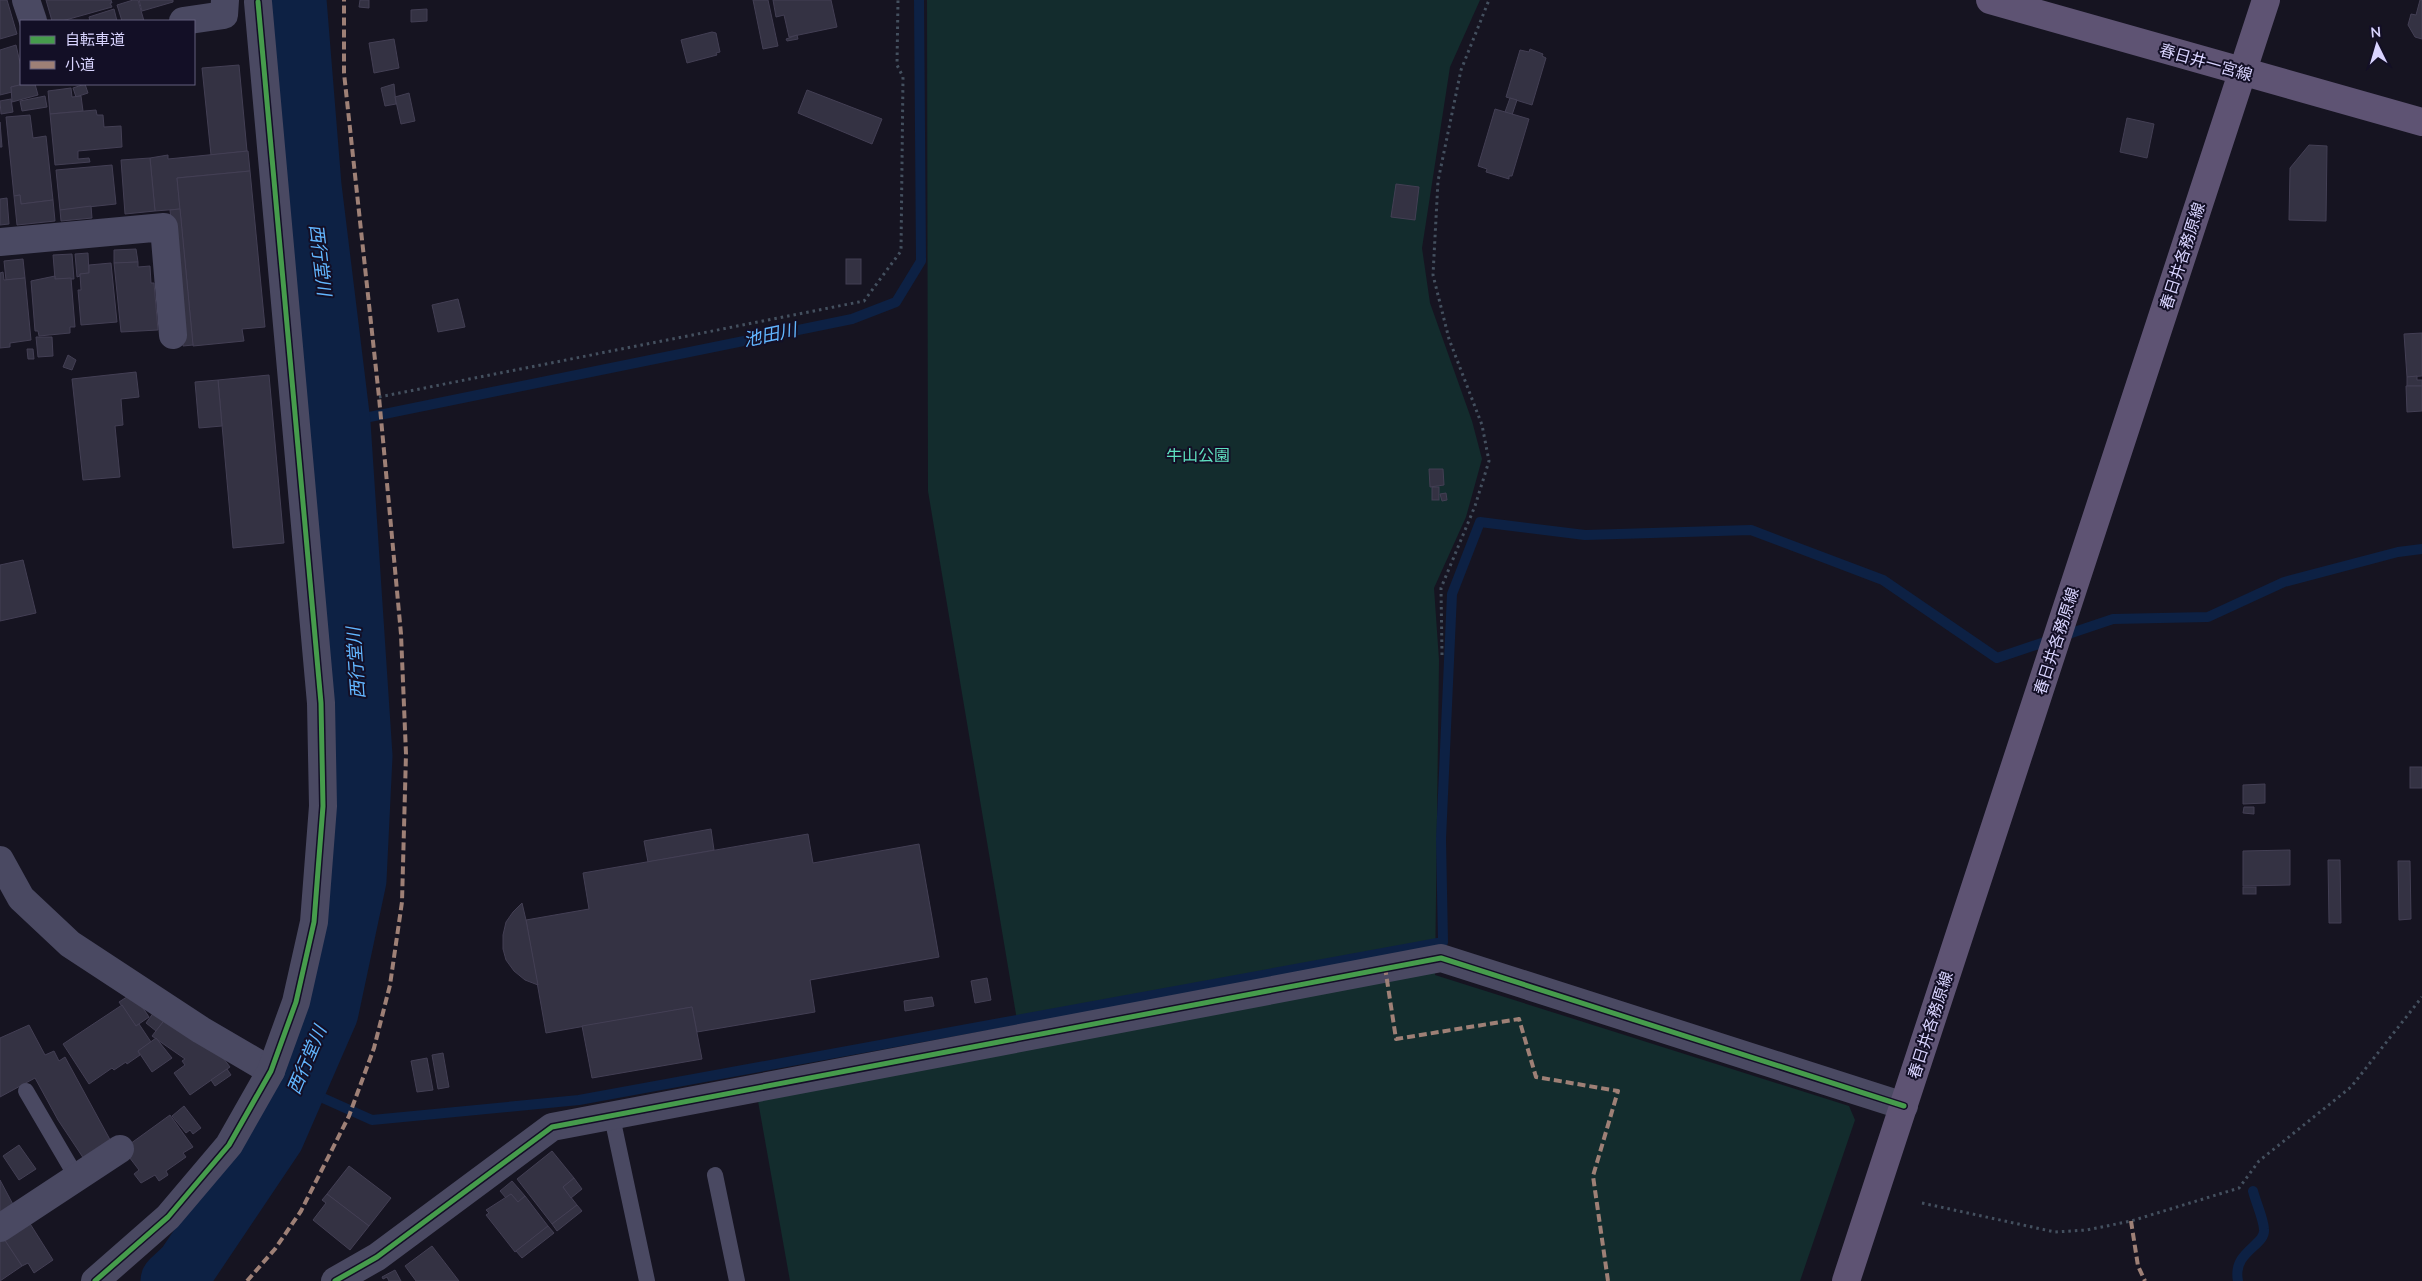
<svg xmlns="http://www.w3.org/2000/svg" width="2422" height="1281" font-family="'Nunito Sans','Noto Sans JP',sans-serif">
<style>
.green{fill:#132c2d}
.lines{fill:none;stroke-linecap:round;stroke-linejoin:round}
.stream{stroke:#0d2144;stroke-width:10}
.river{stroke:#0d2144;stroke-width:61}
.building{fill:#343243;stroke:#433f54}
.path{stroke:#44505f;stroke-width:3;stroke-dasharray:2.5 4;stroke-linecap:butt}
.service{stroke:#4a4962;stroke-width:16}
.minor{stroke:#4a4962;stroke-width:28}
.primary{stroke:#5e5373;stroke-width:28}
.quiet{stroke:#9e8076;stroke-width:4;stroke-dasharray:8 4;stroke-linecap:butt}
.cycleway-casing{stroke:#130f26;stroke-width:8}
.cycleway{stroke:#469c4c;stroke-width:5}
.labels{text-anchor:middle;stroke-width:4;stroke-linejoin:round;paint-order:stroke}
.street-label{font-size:16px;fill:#d9d4ff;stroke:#130f26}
.park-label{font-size:16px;fill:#5fe0c0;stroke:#130f26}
.water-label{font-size:18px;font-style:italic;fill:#62b6ff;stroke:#130f26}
</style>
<rect width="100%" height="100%" fill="#161421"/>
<path class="green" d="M927,0H1480L1450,67L1422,248L1430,303L1472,421L1482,459L1466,517L1434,588L1439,660L1435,975L1849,1106L1855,1120L1800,1281H790L758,1101L1022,1050L928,491Z"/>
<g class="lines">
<g class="stream">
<path d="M340,423L852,319L896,302L921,261L919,0"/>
<path d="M296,1086L372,1120L579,1100L1443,942L1441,839L1452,594L1480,522L1585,535L1751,530L1883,580L1997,658L2113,619L2208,617L2284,582L2398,552L2422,549"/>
<path d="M2238,1281C2232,1251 2266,1246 2264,1229C2263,1217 2256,1203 2253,1191"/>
</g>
<path class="river" d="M171,1281L186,1267L274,1136L328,1012L356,880L362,756L340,423L311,186L296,0"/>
</g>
<g class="building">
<path d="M0,0H7L17,34L0,39Z"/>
<path d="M46,0H111L112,3H110L112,7L62,21H52Z"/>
<path d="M133,0H138L144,21H122L117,5Z"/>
<path d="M139,0H173V2L142,11Z"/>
<path d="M360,0H369V8L359,7Z"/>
<path d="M753,0H768L778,46L763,49Z"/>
<path d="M773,0H831L837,27L789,37L784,15L776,17Z"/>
<path d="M2420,0H2422V39L2415,37L2408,25L2411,14L2416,15Z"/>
<path d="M114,9L117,21H90L89,17Z"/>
<path d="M427,9V21L411,22V10Z"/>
<path d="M712,32L716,33L720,52L716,53L717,55L687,63L681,40Z"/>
<path d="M797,35L798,39L787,41L786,39Z"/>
<path d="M394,39L399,68L374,73L369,43Z"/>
<path d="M16,45L21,67V84H24L11,87L12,92L0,95V50Z"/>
<path d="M1530,49L1543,54L1542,56L1546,58L1532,105L1506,97L1520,50L1529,52Z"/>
<path d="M239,65L247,151L211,155L202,68Z"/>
<path d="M24,84H35L38,95L12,102L11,87Z"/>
<path d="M85,84L88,93L76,97L73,88Z"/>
<path d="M394,84L396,104L385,106L381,88Z"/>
<path d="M71,88L72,97L81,96L83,111L50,114L48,91Z"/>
<path d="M807,90L882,119L872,144L798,113Z"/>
<path d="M409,93L415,121L401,124L395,97Z"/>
<path d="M45,96L47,107L22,111L20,101Z"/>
<path d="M1510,98L1517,100L1512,115L1505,112Z"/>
<path d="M11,99L13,112L1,114L0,101Z"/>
<path d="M1495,109L1529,119L1512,176H1509V179L1486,172L1487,169L1478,166Z"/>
<path d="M96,110L97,115H103L104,127L121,126L122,147L78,151V159L89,158L90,162L55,165L50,114Z"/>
<path d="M30,115L33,138L46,136L53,200L21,204L20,195L14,196L6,117Z"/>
<path d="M2127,118L2154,124L2147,158L2120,152Z"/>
<path d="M0,122L2,147H0Z"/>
<path d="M2309,145L2327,146L2326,221L2289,220L2290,168Z"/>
<path d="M248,151L250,171L177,178L180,209L155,211L150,158L168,155V159Z"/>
<path d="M150,158L155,211L125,214L121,160Z"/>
<path d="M112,165L116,204L60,210L56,170Z"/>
<path d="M250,171L265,327L242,329L244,341L193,346L177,178Z"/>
<path d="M1396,184L1419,187L1415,220L1391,217Z"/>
<path d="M20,195L21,204L53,200L55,221L17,225L14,196Z"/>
<path d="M7,198L9,224L0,225V199Z"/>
<path d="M91,206L92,218L61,221L60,210Z"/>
<path d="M180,209L193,345L183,346L170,210Z"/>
<path d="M136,249L138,262L114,263V250Z"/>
<path d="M88,253L89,273L80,274V276L77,277L75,254Z"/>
<path d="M72,254L74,279H55L53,255Z"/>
<path d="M23,259L25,278L6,280L4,261Z"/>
<rect x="846" y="259" width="15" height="25"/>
<path d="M138,262V267L150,266L151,283H154L158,330L121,332L114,263Z"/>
<path d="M111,263L117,322L81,325L78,290H81L80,274L89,273V265Z"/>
<path d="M3,272L4,280L25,278L31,340L10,343V347L0,348V273Z"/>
<path d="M55,276V279L71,278L75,327H70V333L39,336L38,331H35L31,281Z"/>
<path d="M458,299L465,327L438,332L432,305Z"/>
<path d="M2422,333V376L2407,377L2404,334Z"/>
<path d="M36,337H52L53,356L38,357Z"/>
<path d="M27,349H33L34,359H28Z"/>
<path d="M68,355L76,360L72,370L63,367Z"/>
<path d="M136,372L139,397L121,399L123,425L115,426L120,477L83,480L72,379Z"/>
<path d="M269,375L284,543L233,548L218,380Z"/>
<path d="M2417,376V380H2422V386H2407V377Z"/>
<path d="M218,380L222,426L199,428L195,382Z"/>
<path d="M2406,386H2422V411L2407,412Z"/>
<path d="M1429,469H1443L1444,485L1430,487Z"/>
<rect x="1432" y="487" width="7" height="13"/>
<path d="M1446,493L1447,500L1442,501L1440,494Z"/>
<path d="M23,560L36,613L0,621V565Z"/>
<rect x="2410" y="767" width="12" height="21"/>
<path d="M2265,784V803L2243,804V785Z"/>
<path d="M2244,807H2254V814L2243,813Z"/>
<path d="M711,829L714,850L648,862L644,841Z"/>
<path d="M808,834L813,863L919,844L939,957L810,980L815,1012L697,1032L692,1007L546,1033L526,920L589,909L583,873Z"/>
<path d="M2290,850V885L2243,886V851Z"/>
<path d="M2328,860H2340L2341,923H2329Z"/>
<path d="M2398,861H2410L2411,919L2399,920Z"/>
<rect x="2243" y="887" width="13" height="7"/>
<path d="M522,903L526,920L538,985L525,980L514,971L506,960L503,949V935L506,922L513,912Z"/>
<path d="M987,978L991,1000L975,1003L971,981Z"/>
<path d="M133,993L149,1017L136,1026L119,1002Z"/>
<path d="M932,997L934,1006L905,1011L904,1001Z"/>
<path d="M122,1005L136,1026L139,1024L151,1042L138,1051L140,1055L127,1064L126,1062L114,1070L112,1068L89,1084L63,1044Z"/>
<path d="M692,1007L702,1059L592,1078L582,1026Z"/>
<path d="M154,1012L165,1020L156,1031L146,1023Z"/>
<path d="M166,1018L214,1046L230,1067L190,1095L174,1073L185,1065L182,1061L185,1059L152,1036Z"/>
<path d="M29,1025L45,1055L54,1051L59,1061L65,1057L114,1147L86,1162L58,1120L35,1078L0,1097V1038Z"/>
<path d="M156,1038L172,1058L152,1072L138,1051Z"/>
<path d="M443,1053L449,1087L438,1089L432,1055Z"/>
<path d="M427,1058L433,1090L417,1092L411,1061Z"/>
<path d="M227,1069L231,1075L215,1086L211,1080Z"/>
<path d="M184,1106L201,1128L193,1134L190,1130L186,1133L172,1116Z"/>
<path d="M170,1115L193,1147L183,1153L186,1157L166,1171L168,1175L159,1181L155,1175L141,1183L134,1174L139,1170L123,1149Z"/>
<path d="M19,1145L36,1169L19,1180L3,1156Z"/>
<path d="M552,1151L574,1178L563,1187L577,1205L552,1224L517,1179Z"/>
<path d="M349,1166L391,1198L369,1226L327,1194Z"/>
<path d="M574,1178L582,1189L571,1198L563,1187Z"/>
<path d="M0,1180L16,1210L0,1218Z"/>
<path d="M512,1181L525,1196L518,1202L511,1194L506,1198L500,1191Z"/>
<path d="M327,1194L369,1226L350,1250L313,1220L326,1203L322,1200Z"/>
<path d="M511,1194L518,1202L525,1196L548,1226L515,1252L486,1215L489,1213L486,1210Z"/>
<path d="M577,1205L582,1211L557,1231L552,1224Z"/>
<path d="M29,1222L53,1260L34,1273L28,1263L22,1266L4,1239Z"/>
<path d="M548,1226L554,1233L522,1258L516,1251Z"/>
<path d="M4,1239L22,1266L0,1281V1242Z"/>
<path d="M432,1246L459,1281H416L405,1266Z"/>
<path d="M395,1270L401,1281H389L387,1277L383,1279L382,1277Z"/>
</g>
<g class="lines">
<g class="path">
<path d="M379,397L864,301L901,251L903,77L897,65L898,0"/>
<path d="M1442,655L1441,588L1475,506L1489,461L1482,425L1449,339L1433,275L1438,181L1461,70L1489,0"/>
<path d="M1922,1203L2055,1232L2087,1230L2131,1221L2239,1188L2259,1161L2351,1087L2422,997"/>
</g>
<g class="service">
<path d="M26,1091L77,1178"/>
<path d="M612,1117L647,1281"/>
<path d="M715,1175L737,1281"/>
</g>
<g class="minor">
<path d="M26,0L33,21"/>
<path d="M183,21L224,15L225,0"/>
<path d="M0,242L164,227L173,335"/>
<path d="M0,860L21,898L70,944L201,1030L271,1071"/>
<path d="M0,1228L120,1149"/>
<path d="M95,1281L168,1217L229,1145L271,1071L296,1002L314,922L323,806L321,703L258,2"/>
<path d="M335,1281L377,1257L552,1127L1441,958L1904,1106"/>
</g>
<g class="primary">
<path d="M1990,0L2422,122"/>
<path d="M1846,1281L2266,0"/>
</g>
<g class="quiet">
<path d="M1385,967L1396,1039L1519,1019L1536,1077L1618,1091L1593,1176L1608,1281"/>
<path d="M2131,1221L2138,1266L2145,1281"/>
<path d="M247,1281L275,1249L301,1211L349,1116L374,1048L390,985L402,902L406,754L401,634L379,397L344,73V0"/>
</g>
<defs>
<g id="cycleway">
<path d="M95,1281L168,1217L229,1145L271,1071L296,1002L314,922L323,806L321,703L258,2"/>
<path d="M335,1281L377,1257L552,1127L1441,958L1904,1106"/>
</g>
</defs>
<use href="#cycleway" class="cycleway-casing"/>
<use href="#cycleway" class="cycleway"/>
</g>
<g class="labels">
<g class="street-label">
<text transform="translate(2206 62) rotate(16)" y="6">春日井一宮線</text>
<text transform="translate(2182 256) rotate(-72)" y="6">春日井各務原線</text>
<text transform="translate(2056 641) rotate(-72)" y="6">春日井各務原線</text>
<text transform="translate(1930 1025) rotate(-72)" y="6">春日井各務原線</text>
</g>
<g class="park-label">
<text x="1198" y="461">牛山公園</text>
</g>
<g class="water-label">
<text transform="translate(320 260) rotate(83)" y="6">西行堂川</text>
<text transform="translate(770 335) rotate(-12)" y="6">池田川</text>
<text transform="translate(356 663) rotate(-94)" y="6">西行堂川</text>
<text transform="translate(307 1060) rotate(-67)" y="6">西行堂川</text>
</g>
</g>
<rect x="20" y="20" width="175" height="65" fill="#130f26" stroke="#625e7d"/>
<rect x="30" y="36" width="25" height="8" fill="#469c4c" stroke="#625e7d"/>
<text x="65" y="45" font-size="15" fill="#d9d4ff">自転車道</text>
<rect x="30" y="61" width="25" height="8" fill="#9e8076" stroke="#625e7d"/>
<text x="65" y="70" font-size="15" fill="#d9d4ff">小道</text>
<g transform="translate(2377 45) rotate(355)" stroke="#130f26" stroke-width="4" paint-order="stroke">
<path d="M0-4L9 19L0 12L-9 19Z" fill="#d9d4ff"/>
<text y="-8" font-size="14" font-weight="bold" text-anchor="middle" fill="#d9d4ff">N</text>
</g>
</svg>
